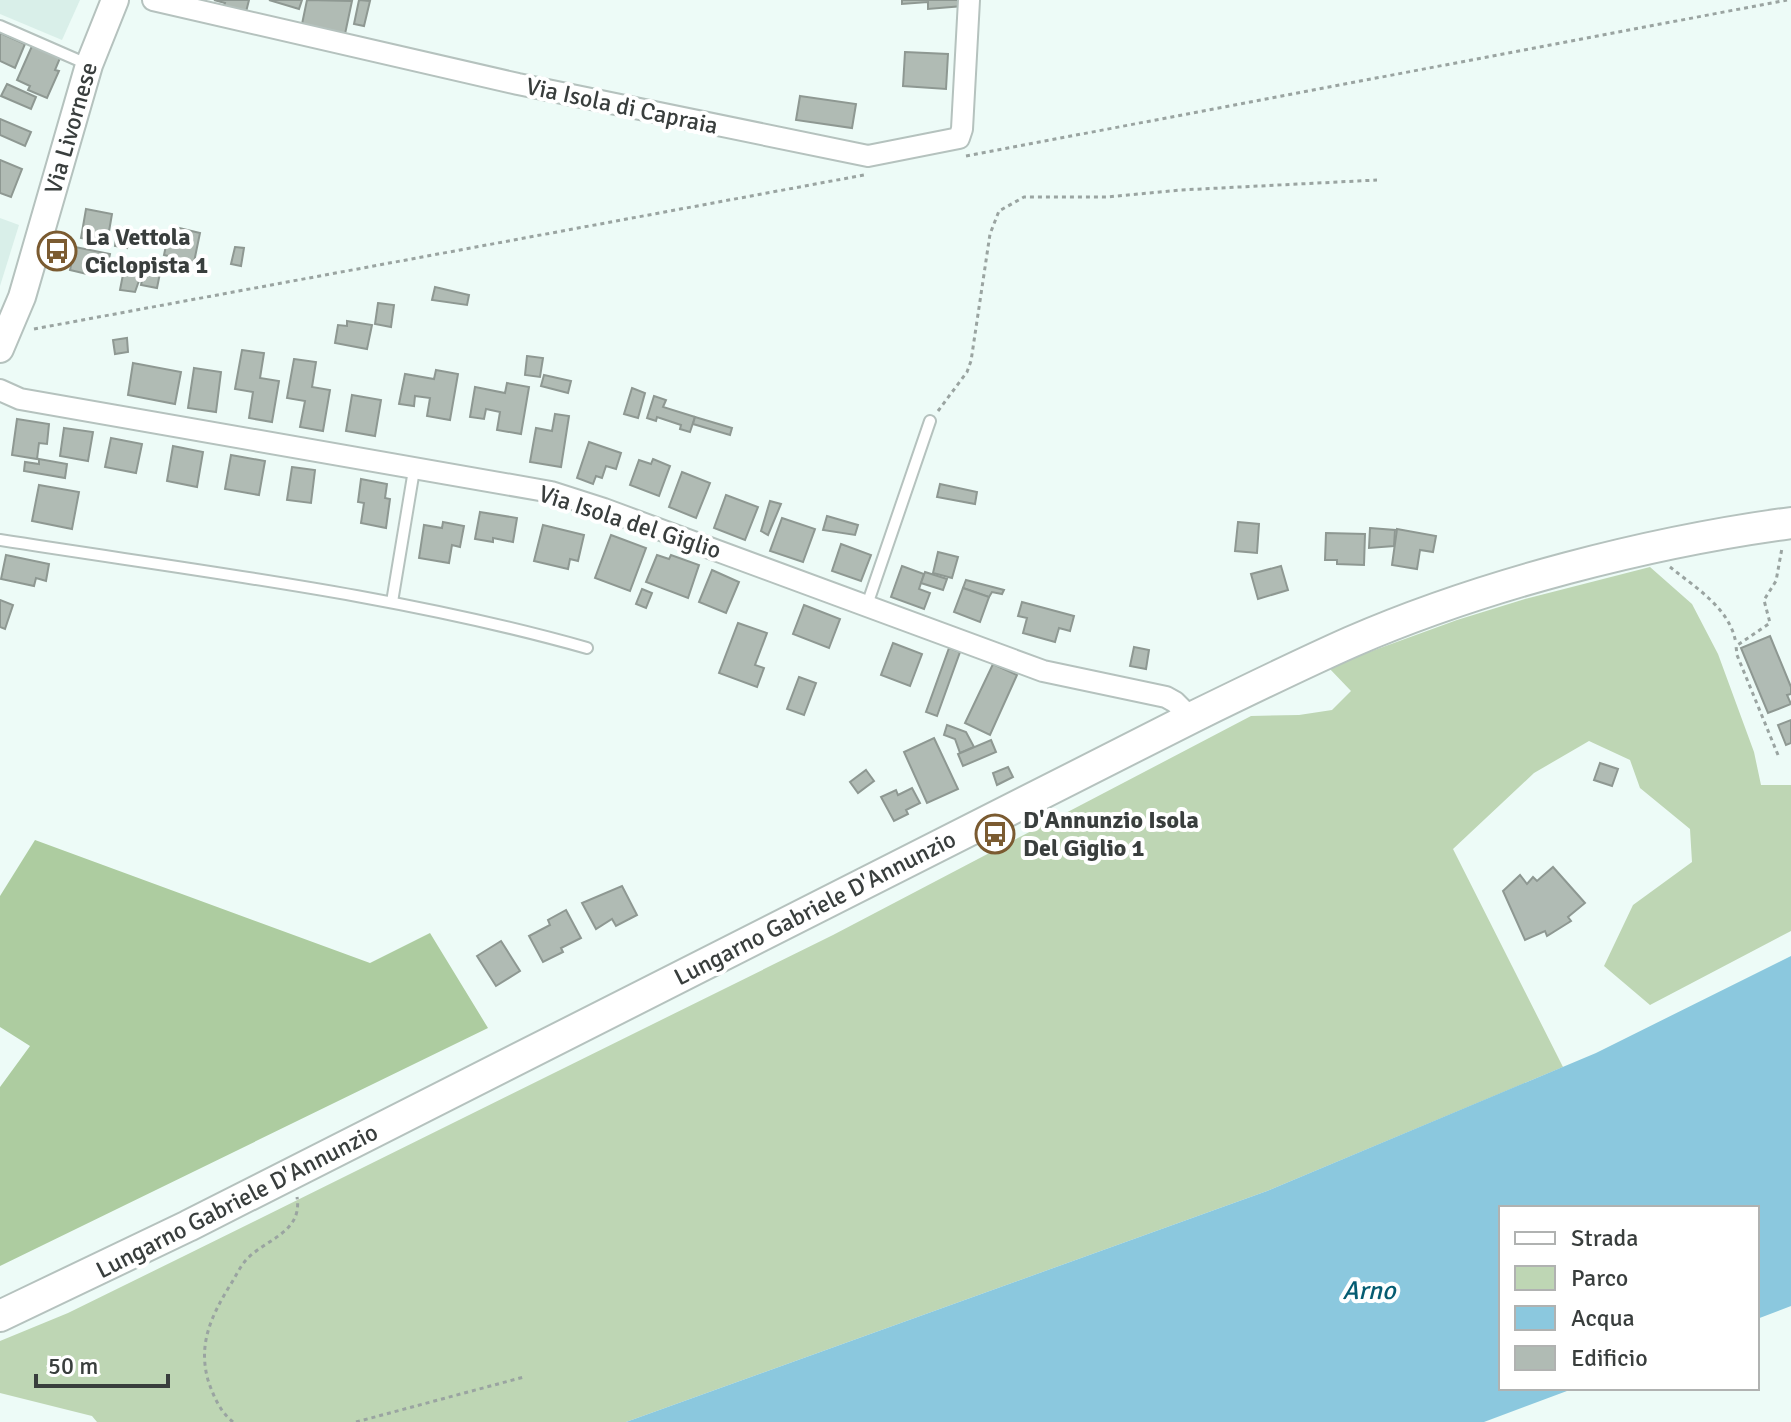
<svg xmlns="http://www.w3.org/2000/svg" width="1791" height="1422" font-family="Signika,sans-serif">
<style>
.built{fill:#d9efe9}
.green{fill:#bed6b4}
.forest{fill:#adcca0}
.water{fill:#8bc8de}
.building{fill:#b0bbb4;stroke:#8e9892;stroke-width:2}
.lines{fill:none;stroke-linecap:round;stroke-linejoin:round}
.service-casing{stroke:#b5c2be;stroke-width:14}
.minor-casing{stroke:#b5c2be;stroke-width:24}
.tertiary-casing{stroke:#b5c2be;stroke-width:30}
.secondary-casing{stroke:#b5c2be;stroke-width:34}
.path{stroke:#9aa4a1;stroke-width:3;stroke-dasharray:4 4;stroke-linecap:butt}
.service{stroke:#fff;stroke-width:10}
.minor{stroke:#fff;stroke-width:20}
.tertiary{stroke:#fff;stroke-width:26}
.secondary{stroke:#fff;stroke-width:30}
.labels{text-anchor:middle;stroke-width:8;stroke-linejoin:round;paint-order:stroke}
.street-label{font-size:24px;fill:#393e3d;stroke:#fff}
.poi-label{font-size:24px;font-weight:bold;fill:#393e3d;stroke:#fff;text-anchor:start}
.water-label{font-size:26px;font-style:italic;fill:#055c71;stroke:#fff}
</style>
<rect width="100%" height="100%" fill="#edfbf7"/>
<g class="built">
<path d="M0,0H80L62,40L0,14Z"/>
<path d="M0,218L19,225L0,286Z"/>
</g>
<path class="green" d="M1650,567L1692,604L1718,654L1754,752L1761,785H1791V931L1650,1005L1604,966L1633,905L1692,862L1690,829L1640,788L1630,760L1589,741L1534,773L1453,849L1563,1067L1267,1191L626,1422H97L92,1416L0,1393V1341L68,1313L182,1257L833,935L1251,716L1299,715L1332,710L1351,691L1328,667L1457,620L1525,599Z"/>
<path class="forest" d="M35,840L370,963L430,933L488,1028L0,1266V1087L30,1046L0,1027V896Z"/>
<path class="water" d="M1791,956V1306L1757,1319V1208H1501V1388H1575L1484,1422H626L1267,1191L1596,1053Z"/>
<g class="building">
<path d="M214,0H249L246,12L224,6L225,3Z"/>
<path d="M269,0H302L299,9Z"/>
<path d="M307,0L352,1L345,34L302,24Z"/>
<path d="M359,0L370,1L364,26L354,24Z"/>
<path d="M902,0H962L963,6L928,9V2L902,4Z"/>
<path d="M0,33L25,44L15,68L0,61Z"/>
<path d="M32,46L60,58L55,70L59,71L47,98L28,90L30,86L17,80Z"/>
<path d="M905,52L948,54L946,89L903,86Z"/>
<path d="M7,84L36,97L31,109L1,96Z"/>
<path d="M800,96L856,104L852,128L796,120Z"/>
<path d="M0,119L31,132L25,146L0,135Z"/>
<path d="M0,160L22,169L11,197L0,193Z"/>
<path d="M86,209L112,214L107,243L81,238Z"/>
<path d="M175,227L200,233L194,262L164,255L168,236L173,237Z"/>
<path d="M117,231L130,234L127,248L115,246Z"/>
<path d="M75,247L110,254L106,274L88,270L87,274L70,270Z"/>
<path d="M235,247L244,248L241,266L231,264Z"/>
<path d="M126,259L142,264L141,275L135,292L120,290Z"/>
<path d="M145,266L161,268L157,288L141,285Z"/>
<path d="M435,287L469,295L467,305L432,300Z"/>
<path d="M378,303L394,305L391,327L375,324Z"/>
<path d="M347,321L372,325L367,349L335,343L338,325L347,326Z"/>
<path d="M127,338L128,352L115,354L113,340Z"/>
<path d="M242,350L264,353L260,378L279,381L272,422L249,418L253,392L235,389Z"/>
<path d="M527,356L543,358L540,377L525,375Z"/>
<path d="M294,359L316,362L312,387L330,390L323,431L300,427L305,401L287,398Z"/>
<path d="M133,363L181,372L175,404L128,395Z"/>
<path d="M194,368L221,372L216,412L188,408Z"/>
<path d="M436,370L458,374L450,420L427,416L430,398L415,396L414,406L399,404L405,374L434,379Z"/>
<path d="M544,375L571,381L568,393L541,386Z"/>
<path d="M507,383L529,387L521,434L497,430L500,412L486,409L484,419L470,417L475,387L505,393Z"/>
<path d="M632,388L645,393L638,418L624,414Z"/>
<path d="M352,395L381,400L375,436L346,431Z"/>
<path d="M654,396L666,400L663,407L695,417L690,432L680,429L681,425L657,417L656,421L647,418Z"/>
<path d="M555,414L569,416L561,467L530,462L536,428L552,431Z"/>
<path d="M695,417L732,428L730,435L693,424Z"/>
<path d="M17,419L49,424L47,444L39,443L37,459L12,455Z"/>
<path d="M64,428L93,432L88,461L60,456Z"/>
<path d="M111,438L142,444L136,473L105,467Z"/>
<path d="M589,442L621,453L616,469L606,466L602,478L596,476L593,484L577,478Z"/>
<path d="M173,446L203,452L197,487L167,481Z"/>
<path d="M231,455L265,461L259,495L225,489Z"/>
<path d="M39,459L67,464L65,478L24,471L25,462L39,464Z"/>
<path d="M653,459L670,466L659,496L630,485L639,460L651,464Z"/>
<path d="M292,467L315,470L311,503L287,500Z"/>
<path d="M682,472L710,483L696,518L669,507Z"/>
<path d="M361,479L387,484L385,498L390,499L386,528L361,523L364,503L358,502Z"/>
<path d="M940,484L977,492L975,504L937,497Z"/>
<path d="M39,485L79,492L72,529L32,521Z"/>
<path d="M726,495L758,507L745,540L714,528Z"/>
<path d="M770,501L781,504L768,535L761,531Z"/>
<path d="M480,512L517,518L513,542L493,538V542L475,539Z"/>
<path d="M827,516L858,525L855,535L823,530Z"/>
<path d="M782,518L815,529L803,562L770,551Z"/>
<path d="M443,522L464,526L460,547L452,545L449,563L419,558L424,525L442,528Z"/>
<path d="M1238,522L1259,524L1257,553L1235,551Z"/>
<path d="M543,525L584,535L578,561L570,559L568,569L534,561Z"/>
<path d="M1370,528L1395,530L1394,546L1369,548Z"/>
<path d="M1397,529L1436,536L1433,552L1420,550L1417,569L1392,565Z"/>
<path d="M1326,533L1365,534L1364,565L1337,564V560H1325Z"/>
<path d="M611,535L646,548L630,591L595,578Z"/>
<path d="M841,544L871,555L861,581L832,571Z"/>
<path d="M938,552L958,557L952,578L933,573Z"/>
<path d="M6,555L49,564L46,581L36,578L34,586L1,579Z"/>
<path d="M657,555L669,559L671,555L699,565L688,598L646,582Z"/>
<path d="M902,566L924,574L919,589L930,593L924,609L891,597Z"/>
<path d="M1281,566L1288,590L1258,599L1251,574Z"/>
<path d="M712,570L739,582L726,613L699,602Z"/>
<path d="M925,572L947,579L943,590L921,583Z"/>
<path d="M966,580L1004,590L1002,594L992,592L989,597L963,588Z"/>
<path d="M963,588L989,597L980,622L954,612Z"/>
<path d="M642,589L652,593L646,608L636,604Z"/>
<path d="M0,600L13,605L5,629L0,627Z"/>
<path d="M1022,602L1074,616L1070,631L1059,628L1055,642L1023,633L1027,618L1018,616Z"/>
<path d="M804,605L840,619L829,648L793,634Z"/>
<path d="M738,623L767,633L755,665L764,668L757,687L719,673Z"/>
<path d="M1770,636L1791,687V694L1787,695L1791,704L1768,713L1741,648Z"/>
<path d="M893,643L922,654L910,686L881,675Z"/>
<path d="M1134,647L1149,650L1146,669L1130,666Z"/>
<path d="M949,648L960,652L937,716L926,712Z"/>
<path d="M993,664L1017,675L990,735L965,723Z"/>
<path d="M799,677L816,683L804,715L787,709Z"/>
<path d="M1791,720V743L1786,745L1778,725Z"/>
<path d="M947,725L966,732L974,747L960,753L955,739L944,735Z"/>
<path d="M934,738L958,789L927,803L904,752Z"/>
<path d="M991,740L996,752L963,766L958,754Z"/>
<path d="M1600,763L1618,769L1612,786L1594,780Z"/>
<path d="M1008,767L1013,777L997,785L993,773Z"/>
<path d="M866,770L874,781L858,793L850,782Z"/>
<path d="M912,788L920,803L906,810L908,814L894,821L881,797L896,790L898,795Z"/>
<path d="M1553,867L1585,903L1568,917L1571,921L1547,936L1545,931L1525,940L1503,891L1520,875L1527,884L1533,877L1537,881Z"/>
<path d="M622,886L637,915L616,926L612,919L596,929L582,903Z"/>
<path d="M566,910L581,938L561,948L563,952L543,962L529,936L550,925L548,920Z"/>
<path d="M501,941L520,971L496,986L477,956Z"/>
</g>
<g class="lines">
<defs>
<g id="service">
<path d="M0,26L87,64"/>
<path d="M0,540C196,571 396,594 587,648"/>
<path d="M392,602L414,470"/>
<path d="M867,605L930,421"/>
</g>
<g id="minor">
<path d="M153,0L518,84L868,156L959,138L962,129L969,0"/>
<path d="M0,390L20,399L551,492L604,509L1043,671L1166,697L1175,702L1191,718"/>
</g>
<path id="tertiary" d="M0,349L22,297L89,65L115,0"/>
<path id="secondary" d="M0,1316L188,1226L1191,718C1244,692 1297,666 1351,642C1482,585 1649,542 1791,523"/>
</defs>
<use href="#service" class="service-casing"/>
<use href="#minor" class="minor-casing"/>
<use href="#tertiary" class="tertiary-casing"/>
<use href="#secondary" class="secondary-casing"/>
<g class="path">
<path d="M966,156L1787,0"/>
<path d="M34,329L864,175"/>
<path d="M938,411L967,372L971,361L990,234L999,211L1024,197H1107L1181,190L1377,180"/>
<path d="M1670,567C1696,588 1731,609 1736,644"/>
<path d="M1778,755L1737,655L1736,646L1770,623L1764,600L1776,581L1782,548"/>
<path d="M233,1422C220,1412 213,1395 208,1380C198,1344 211,1317 229,1287C235,1278 239,1268 246,1260C265,1239 303,1233 297,1197"/>
<path d="M356,1422L524,1377"/>
</g>
<use href="#service" class="service"/>
<use href="#minor" class="minor"/>
<use href="#tertiary" class="tertiary"/>
<use href="#secondary" class="secondary"/>
</g>
<defs>
<symbol id="bus-ring" viewBox="-11 -11 22 22"><circle r="9.5" fill="#fff" stroke="#7b5b31" stroke-width="1.5"/><path d="M-5-6H5V4H4V6H2V4H-2V6H-4V4H-5ZM-3.5-4V0h7V-4ZM-3.5 1.2v1.5H-2V1.2ZM2 1.2v1.5H3.5V1.2Z" fill="#7b5b31"/></symbol>
</defs>
<g fill-rule="evenodd">
<use href="#bus-ring" x="35" y="229" width="44" height="44"/>
<use href="#bus-ring" x="973" y="812" width="44" height="44"/>
</g>
<g class="labels">
<g class="street-label">
<text transform="translate(622 106) rotate(12)" y="8">Via Isola di Capraia</text>
<text transform="translate(71 128) rotate(-74)" y="8">Via Livornese</text>
<text transform="translate(630 522) rotate(18)" y="8">Via Isola del Giglio</text>
<text transform="translate(815 908) rotate(-27)" y="8">Lungarno Gabriele D'Annunzio</text>
<text transform="translate(237 1201) rotate(-27)" y="8">Lungarno Gabriele D'Annunzio</text>
</g>
<g class="poi-label">
<text x="85" y="245">La Vettola<tspan x="85" dy="28">Ciclopista 1</tspan></text>
<text x="1023" y="828">D'Annunzio Isola<tspan x="1023" dy="28">Del Giglio 1</tspan></text>
</g>
<g class="water-label">
<text x="1369" y="1299">Arno</text>
</g>
</g>
<rect x="1499" y="1206" width="260" height="184" fill="#ffffff" stroke="#b0b2b1" stroke-width="2"/>
<rect x="1515" y="1232" width="40" height="12" fill="#ffffff" stroke="#b0b2b1" stroke-width="2"/>
<text x="1571" y="1246" font-size="24" fill="#393e3d">Strada</text>
<rect x="1515" y="1266" width="40" height="24" fill="#bed6b4" stroke="#b0b2b1" stroke-width="2"/>
<text x="1571" y="1286" font-size="24" fill="#393e3d">Parco</text>
<rect x="1515" y="1306" width="40" height="24" fill="#8bc8de" stroke="#b0b2b1" stroke-width="2"/>
<text x="1571" y="1326" font-size="24" fill="#393e3d">Acqua</text>
<rect x="1515" y="1346" width="40" height="24" fill="#b0bbb4" stroke="#b0b2b1" stroke-width="2"/>
<text x="1571" y="1366" font-size="24" fill="#393e3d">Edificio</text>
<path d="M36 1374v12h132v-12" fill="none" stroke="#393e3d" stroke-width="4"/>
<text x="48" y="1374" font-size="24" fill="#393e3d" stroke="#ffffff" stroke-width="6" paint-order="stroke">50 m</text>
</svg>
